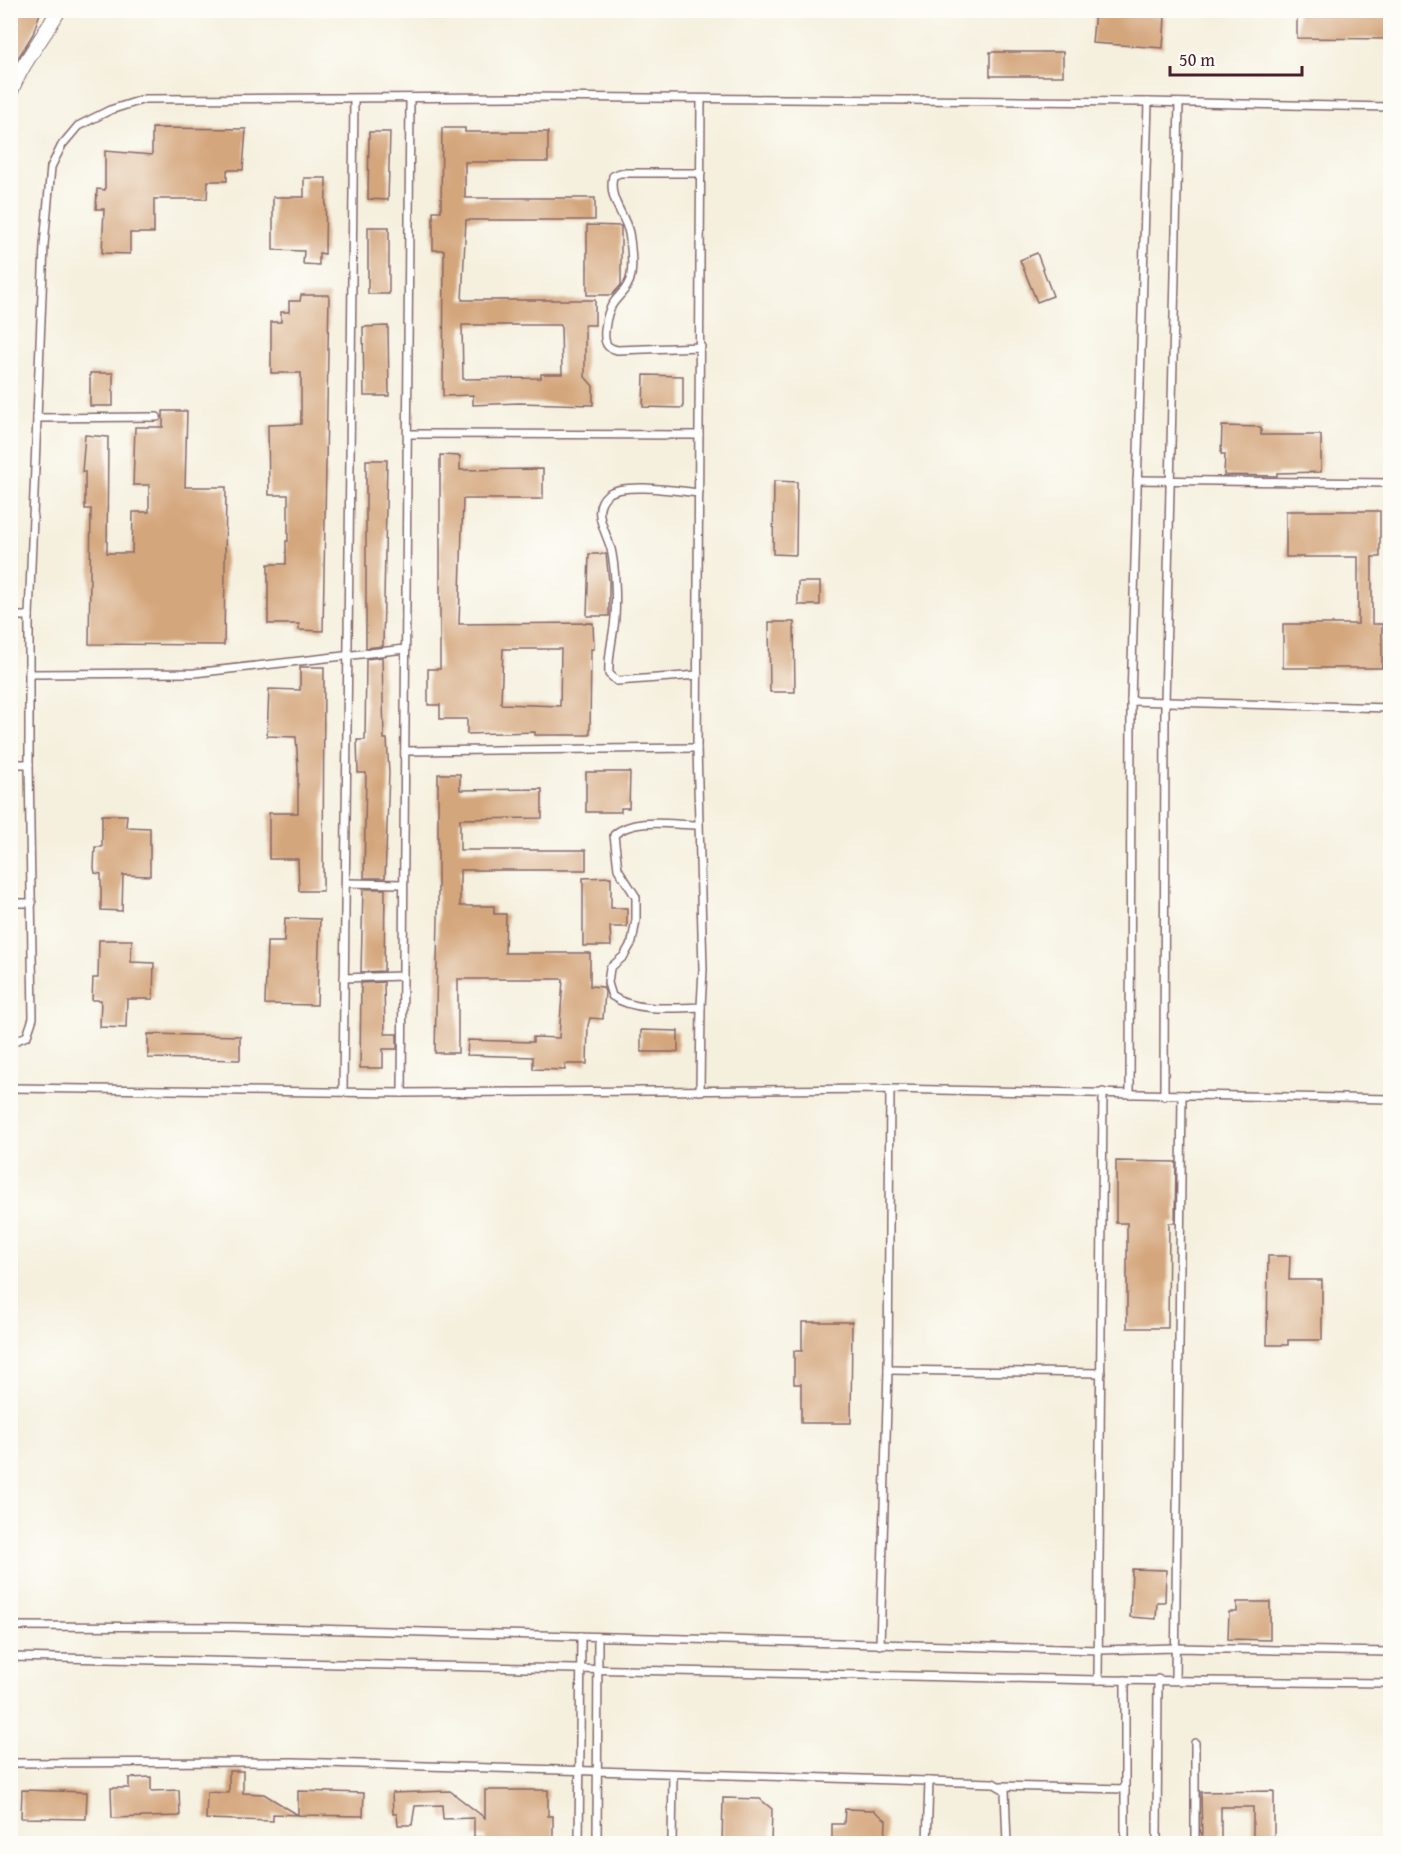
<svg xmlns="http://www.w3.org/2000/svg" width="1401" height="1854" font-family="'Gentium Book Plus',serif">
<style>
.building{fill:#d4a67c;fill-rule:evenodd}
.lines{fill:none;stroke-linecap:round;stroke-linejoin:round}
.service-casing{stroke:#86686a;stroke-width:10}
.minor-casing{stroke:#86686a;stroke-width:16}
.service{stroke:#fff;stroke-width:7}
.minor{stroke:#fff;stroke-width:14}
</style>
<rect width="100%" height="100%" fill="#fdfcf7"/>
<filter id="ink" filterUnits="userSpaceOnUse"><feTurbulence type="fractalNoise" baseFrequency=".0167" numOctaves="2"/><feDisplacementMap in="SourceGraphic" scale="12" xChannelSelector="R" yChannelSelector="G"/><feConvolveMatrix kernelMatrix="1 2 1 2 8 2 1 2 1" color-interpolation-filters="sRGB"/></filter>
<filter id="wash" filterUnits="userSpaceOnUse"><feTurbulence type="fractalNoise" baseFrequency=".008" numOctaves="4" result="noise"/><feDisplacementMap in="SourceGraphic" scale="24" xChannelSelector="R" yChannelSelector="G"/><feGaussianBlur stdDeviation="1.35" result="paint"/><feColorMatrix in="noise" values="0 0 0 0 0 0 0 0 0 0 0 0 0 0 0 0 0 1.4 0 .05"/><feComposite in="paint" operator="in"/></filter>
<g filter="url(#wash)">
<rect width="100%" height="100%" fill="#f5f0de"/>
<g id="blocks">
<g class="building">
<path d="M10,10H41L33,34L10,71Z"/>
<path d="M1297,10H1390V39L1297,38Z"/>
<path d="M1095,11L1165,17L1163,48L1092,43Z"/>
<rect x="990" y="52" width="73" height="24"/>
<path d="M152,128L246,129L243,170H227V181H208L207,199H154V233H130V254L102,253L104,209H96L97,189L105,190V151L152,155Z"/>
<path d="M442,128H465V132H548V162H465V198H595V220H466L462,300H595V325H585V377L593,386V405L519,403L473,405V395L443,396L444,250H433V211H441ZM462,325H561L562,374H541V378L463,379Z"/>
<path d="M369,132H390L388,200L368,199Z"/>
<path d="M304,178H326L325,254L319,253V265L303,264L304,251L273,250V197H304Z"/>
<path d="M587,225L621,226V285L612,295H587Z"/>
<rect x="368" y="227" width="21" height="67"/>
<path d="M1037,253L1053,296L1037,302L1020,260Z"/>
<path d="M301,295H329L323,631L299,630V624H268V564H286V541H288V495H269L268,425L301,424V373H271V322H281V312H289V301H300Z"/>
<path d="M388,326L389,396H364L363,327Z"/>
<rect x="90" y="373" width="23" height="33"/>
<path d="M644,375L683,376V408L643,407Z"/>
<path d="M163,411H187L185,487H226L224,645L89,644L91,509H85V472H82L85,435L108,437L107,553H132L133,512H149V485H133L135,427H163Z"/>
<path d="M1222,426L1261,427V435H1321V472L1277,473V476L1224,475L1225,454H1221Z"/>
<path d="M440,455L460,456V470L543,469V499H463L459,624L593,623L594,649H591L590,735H535V732L467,734V719H440V705H428V669H440ZM503,649H561L560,706L501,704Z"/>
<path d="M366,460H387L383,646L366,648Z"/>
<path d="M774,481L797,482L796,555L773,554Z"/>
<path d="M1286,511H1380V557H1372V624H1382V668H1283V624H1358V557H1286Z"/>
<path d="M589,554H606L609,582V616H587Z"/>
<rect x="798" y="582" width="22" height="23"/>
<path d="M769,622H794L795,692H770Z"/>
<path d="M382,657L384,739H387L389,773L385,878H364L366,773H358L357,740H365L366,659Z"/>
<path d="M300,667H324L323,891H299L298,859H269V813H298V767L296,737L267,736L269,689L300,690Z"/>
<path d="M586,772H630L629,808H621V812H586Z"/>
<path d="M438,774H460V790L542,789V818L460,819V850H586V870H460V906H494V914H506L505,953H590V986L603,987L605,992L603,1019L590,1018L588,1025L587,1064H565V1070L533,1069V1057L467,1055L468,1040L533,1042V1037L559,1038L563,979H458V1053H435L438,918Z"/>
<path d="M102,815H127L126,827L150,828V876L123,875L122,911L101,910V874L95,873L94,868L95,847H102Z"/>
<path d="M611,877V908H627V927H610L611,946H583V878Z"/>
<path d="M363,889H385L384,971L361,972Z"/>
<path d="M285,918L320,919L317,1005L265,1004L267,942H284Z"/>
<path d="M99,940H132L131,962L154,963L153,999H127L126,1028L100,1027L101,1000H92L93,978H98Z"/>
<path d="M384,982L385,1034H397V1049H383V1068H360L361,983Z"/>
<path d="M641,1030L678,1031V1052H641Z"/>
<path d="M148,1034L240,1036V1060L148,1058Z"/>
<path d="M1116,1161L1176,1162L1175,1223H1169L1168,1328H1127V1223H1116Z"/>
<path d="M1268,1256H1290L1289,1280H1322V1340H1288V1345H1267Z"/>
<path d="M802,1322H852L851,1423H801V1384H794V1351H802Z"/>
<path d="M1132,1569L1166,1570L1165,1602H1157L1156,1619L1130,1617Z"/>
<path d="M1237,1602H1270V1640L1228,1639L1229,1612H1237Z"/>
<path d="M229,1771H243V1793L264,1794L298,1815L273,1814V1821L206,1819L207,1792L229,1793Z"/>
<path d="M151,1777V1791L179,1790L180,1816L112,1818L111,1788H129V1778Z"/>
<path d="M22,1790L87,1792L86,1819L21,1818Z"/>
<path d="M485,1790H548V1816H553V1843H485V1837H474V1818L443,1819L442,1805L415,1806L412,1825H398L397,1814H393L392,1793L450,1791L485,1818Z"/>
<path d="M298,1791L364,1793L363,1816L298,1815Z"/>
<path d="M1274,1791V1844H1253V1807H1221V1844H1202L1201,1792Z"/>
<path d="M723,1798L760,1799L772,1809L771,1844H722Z"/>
<path d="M845,1809L873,1810L886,1820L885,1844H832V1824H844Z"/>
</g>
</g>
</g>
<g filter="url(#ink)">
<use href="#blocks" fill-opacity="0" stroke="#86686a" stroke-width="1.5"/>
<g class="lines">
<defs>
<g id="service">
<path d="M701,173H620L613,176C608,200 624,212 629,233C631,244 633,264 631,275C629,289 618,295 612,305C607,313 601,339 608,346C610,348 614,349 617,350L701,347"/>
<path d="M37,418L157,417"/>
<path d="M408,434L699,435"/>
<path d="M1137,480L1390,483"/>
<path d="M10,616H29"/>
<path d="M30,674L194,673L405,649"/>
<path d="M698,675L617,681L609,674C608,659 611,647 613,633C617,613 616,575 612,554C610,536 588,511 608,494C624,482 679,491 699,493"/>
<path d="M1131,701L1390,708"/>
<path d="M405,751L697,748"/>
<path d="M10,764H29"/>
<path d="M697,825C672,825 634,817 614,835L618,869L636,897V920L632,942L624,956L610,968L608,983L612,996C635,1012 673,1008 701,1007L703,969L697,748L701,100"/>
<path d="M346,883L403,884"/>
<path d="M10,903H32"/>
<path d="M344,978L402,976"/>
<path d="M10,1043L27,1036L33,1018L29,764V616L44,245L51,167L62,145L78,126L110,110L145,99L524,97L1148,102L1390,107"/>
<path d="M10,1088L402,1093L890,1089L1390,1099"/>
<path d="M343,1091L354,99"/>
<path d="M700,1091L701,1007"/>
<path d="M402,1093L410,99"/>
<path d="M1130,1094L1131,701L1148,102"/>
<path d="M1164,1096L1165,703L1179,103"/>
<path d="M888,1370L1101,1373"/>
<path d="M10,1626L233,1627L1099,1650L1176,1648L1390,1652"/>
<path d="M880,1645L888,1370L890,1089"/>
<path d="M10,1657L1098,1680L1390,1683"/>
<path d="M1098,1680L1103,1092"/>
<path d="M1125,1680V1844"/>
<path d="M1175,1680L1182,1095"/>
<path d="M1195,1743V1844"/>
<path d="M10,1763L292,1762L993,1783L1005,1790L1007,1844"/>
<path d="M1001,1786L1125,1789"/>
<path d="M579,1844L581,1636"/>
<path d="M597,1844L598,1638"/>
<path d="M672,1844L673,1774"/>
<path d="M927,1844L929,1781"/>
<path d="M1157,1844L1158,1679"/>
</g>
<path id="minor" d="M10,94C21,64 43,38 59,10"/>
</defs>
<use href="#service" class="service-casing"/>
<use href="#minor" class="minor-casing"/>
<use href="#service" class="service"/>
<use href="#minor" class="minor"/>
</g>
</g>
<rect width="1401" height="1854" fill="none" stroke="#fdfcf7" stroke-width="36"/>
<path d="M1170 66v9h132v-9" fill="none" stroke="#4a1f2b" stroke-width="3"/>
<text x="1179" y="66" font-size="18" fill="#4a1f2b" stroke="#fdfcf7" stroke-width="4.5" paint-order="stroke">50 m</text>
</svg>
